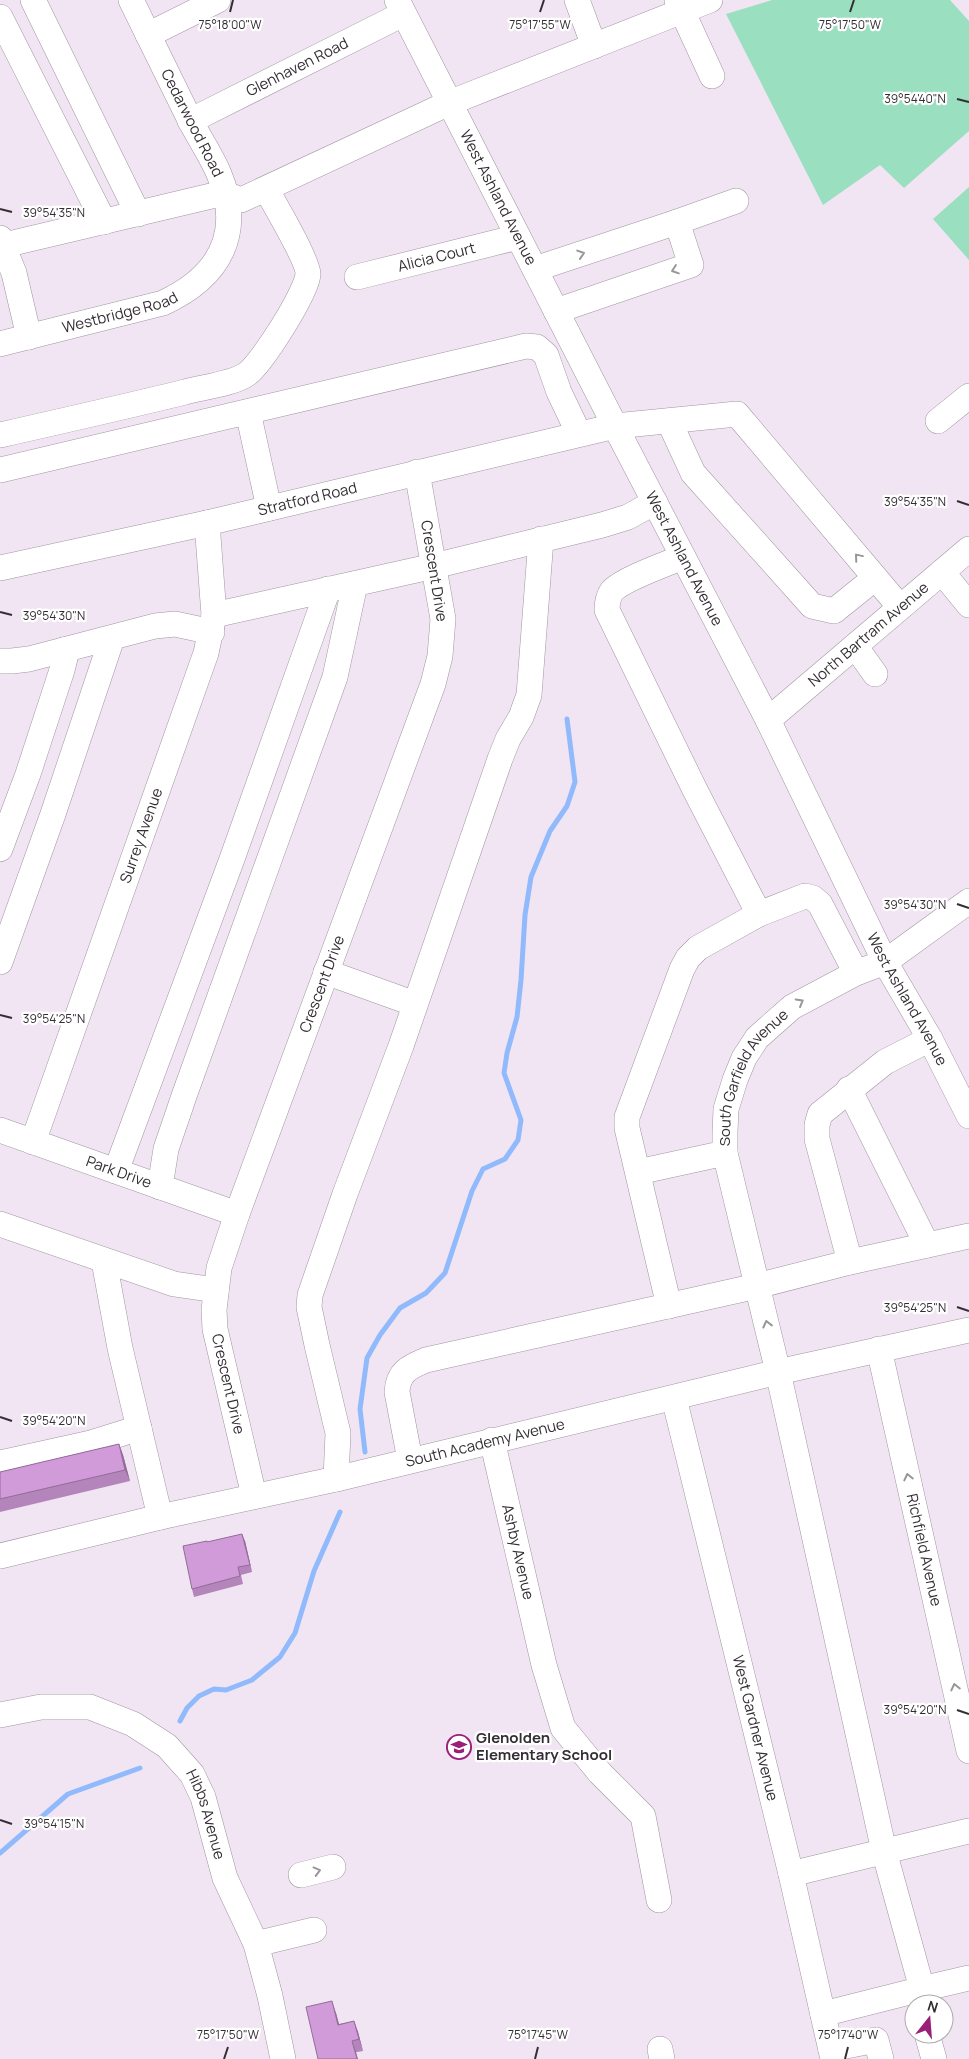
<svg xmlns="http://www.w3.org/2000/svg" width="969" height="2059" font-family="Manrope,sans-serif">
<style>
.green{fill:#99dfc0}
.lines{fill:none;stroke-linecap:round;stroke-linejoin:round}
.stream{stroke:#90bafb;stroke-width:5}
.minor-casing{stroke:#a095a2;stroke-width:26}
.minor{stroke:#fff;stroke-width:25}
.wall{fill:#b485bb}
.shaded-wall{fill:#926c98}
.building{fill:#d19bd9;stroke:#926c98}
.oneway{stroke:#999699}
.ticks{fill:none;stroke:#332e33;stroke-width:2}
.labels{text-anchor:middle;stroke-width:4.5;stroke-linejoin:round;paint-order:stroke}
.street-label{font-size:15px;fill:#332e33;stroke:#fff}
.poi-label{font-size:15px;font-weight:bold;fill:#332e33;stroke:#fff;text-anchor:start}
.ticks-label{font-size:12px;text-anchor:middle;fill:#332e33;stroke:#fff;stroke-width:4.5;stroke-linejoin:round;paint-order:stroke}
</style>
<rect width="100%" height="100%" fill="#f2e5f3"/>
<g class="green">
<path d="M772,0H950L969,21V131L904,188L880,165L823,205L726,14Z"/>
<path d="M969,187V260L933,219Z"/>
</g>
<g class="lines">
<g class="stream">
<path d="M365,1452L360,1409L367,1358L380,1335L400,1308L426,1293L445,1273L472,1191L483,1169L505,1159L518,1140L521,1120L504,1073L507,1053L517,1017L521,980L525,915L531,877L550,831L567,806L575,782L567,719"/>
<path d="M180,1721L187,1708L199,1696L214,1689L226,1690L252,1680L280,1657L295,1633L314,1571L340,1512"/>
<path d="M0,1853L68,1794L140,1768"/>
</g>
<defs>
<g id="minor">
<path d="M33,0L138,214"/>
<path id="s1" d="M397,0L615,426L768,720L885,962L930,1039L969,1116"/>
<path d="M577,0L594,46"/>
<path d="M677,0L712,76"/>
<path d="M0,17L104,222"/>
<path d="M148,35L218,0"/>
<path id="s2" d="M190,121L403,14"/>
<path d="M677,222L736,201"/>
<path d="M0,238L14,273L29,337"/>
<path d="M0,246L211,196L226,194L241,200L449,103L710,0"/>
<path d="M535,269L677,222L691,265L556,311"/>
<path id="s3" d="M357,277L518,237"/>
<path id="s4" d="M0,344L163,303C219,277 244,234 219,174C211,155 199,138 190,120C170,80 151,40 131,0"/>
<path d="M248,412L269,508"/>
<path d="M669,421L693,473L812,606L834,611L875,578"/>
<path d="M938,421L969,396"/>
<path d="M0,435C62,421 124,407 185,392C203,387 233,384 247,374C262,363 307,292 308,274C308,261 274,203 266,189"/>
<path d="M0,470L526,346L537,347L546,355L559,392L579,434"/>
<path d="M683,557C666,564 623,579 612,591C608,597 607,603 607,610L695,790L759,914"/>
<path id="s5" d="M0,568L207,523L615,426L737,414L900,607"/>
<path d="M942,572L969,605"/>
<path d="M214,615L434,566L602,525L628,517L655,502"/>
<path d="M855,646L875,674"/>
<path d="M0,661H12L29,659L155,626L175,624L212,632"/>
<path id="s6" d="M768,720L969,549"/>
<path d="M0,849L28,774L62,670L65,658L64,650"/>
<path d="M0,962L53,814L112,638"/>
<path d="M326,972L415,1004"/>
<path d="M849,1089L927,1245"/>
<path id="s7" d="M0,1130L237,1214"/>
<path id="s8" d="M33,1142L206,653L214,615L207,523"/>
<path d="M116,1171L232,859L328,589"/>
<path d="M638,1172L725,1153"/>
<path d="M160,1187L166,1149L184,1096L335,677L355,584"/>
<path d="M0,1224L174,1284L216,1290"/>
<path d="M104,1261L120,1348L160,1517"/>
<path d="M850,1262L817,1139V1125L820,1114L885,1062L930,1039"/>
<path d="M669,1306L627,1128V1117L682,969L688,958L698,948L759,914L805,896L813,898L820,904L856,973"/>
<path id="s9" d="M879,1349L969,1751"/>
<path id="s10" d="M674,1398L791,1874L833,2059"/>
<path id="s11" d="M492,1440L544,1665L563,1728L600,1773L643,1816L659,1900"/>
<path d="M410,1460L397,1392C398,1372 409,1367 426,1360L757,1286L850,1262L969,1236"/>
<path d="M0,1463L91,1443L139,1428"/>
<path d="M336,1479L338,1433L317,1345L309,1307L310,1295L345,1194L401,1046L500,759L508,739L521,717L529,695L541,539"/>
<path id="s12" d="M254,1496L215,1329L214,1310L219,1268L237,1214L433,684L440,656L443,619L417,472"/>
<path id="s13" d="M0,1556L160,1517L336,1479L778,1372L969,1330"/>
<path id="s14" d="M0,1715L41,1707H90L133,1724L167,1746L192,1774L203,1797L225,1878L256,1944L270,1996L283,2059"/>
<path d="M791,1874L969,1831"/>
<path d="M301,1875L333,1867"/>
<path d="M256,1944L314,1930"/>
<path d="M922,1989L969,1978"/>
<path id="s15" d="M823,2014L922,1989L884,1851L778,1372L725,1153V1132L726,1109L735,1080L744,1058L757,1038L792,1007L856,973L885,962L969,901"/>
<path d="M927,2034L934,2059"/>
<path d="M660,2049L662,2059"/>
<path d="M831,2049L876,2040L881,2059"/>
</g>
</defs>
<use href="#minor" class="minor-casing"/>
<use href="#minor" class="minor"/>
</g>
<g class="wall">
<path d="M119,1444L123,1455L130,1481L0,1512V1472Z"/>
<path d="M245,1541L252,1572L241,1575L243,1584L194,1597L192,1589L207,1542Z"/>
<path d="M336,2013L339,2024L354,2021L358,2032L363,2051L318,2059Z"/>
</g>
<g class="shaded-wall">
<path d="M119,1444L123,1455L130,1481L125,1470Z"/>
<path d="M242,1534L245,1541L252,1572L250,1565Z"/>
<path d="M332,2001L336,2013L342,2036L338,2025Z"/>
<path d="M354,2021L358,2032L363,2051L359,2039Z"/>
<path d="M352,2041L356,2052L358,2059H357Z"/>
</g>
<g class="building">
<path d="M119,1444L125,1470L0,1499V1472Z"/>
<path d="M242,1534L250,1565L238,1567L240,1576L192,1589L183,1546L207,1541V1542Z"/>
<path d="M332,2001L338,2025L354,2021L359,2039L352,2041L357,2059H318L306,2007Z"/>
</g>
<defs><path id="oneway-chevron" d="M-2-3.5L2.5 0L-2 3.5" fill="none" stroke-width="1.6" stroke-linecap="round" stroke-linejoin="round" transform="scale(1.25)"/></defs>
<g class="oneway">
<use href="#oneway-chevron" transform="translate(581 254) rotate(-18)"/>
<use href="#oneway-chevron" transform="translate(675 270) rotate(161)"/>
<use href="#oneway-chevron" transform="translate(858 557) rotate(-130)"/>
<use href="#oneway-chevron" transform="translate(800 1002) rotate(-30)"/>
<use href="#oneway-chevron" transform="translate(767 1324) rotate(-104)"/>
<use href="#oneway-chevron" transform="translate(908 1477) rotate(-103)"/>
<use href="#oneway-chevron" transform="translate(955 1687) rotate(-103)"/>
<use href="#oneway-chevron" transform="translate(317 1871) rotate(-15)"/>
</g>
<path class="ticks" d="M230,12L233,0M540,12L544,0M850,12L854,0M957,99L969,102M0,209L12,212M957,501L969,505M0,612L12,615M957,904L969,908M0,1015L12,1018M957,1307L969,1311M0,1417L12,1421M957,1710L969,1714M0,1820L12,1824M224,2059L228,2047M535,2059L538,2047M845,2059L848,2047"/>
<defs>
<symbol id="school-ring" viewBox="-11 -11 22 22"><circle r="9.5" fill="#fff" stroke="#991f78" stroke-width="1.5"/><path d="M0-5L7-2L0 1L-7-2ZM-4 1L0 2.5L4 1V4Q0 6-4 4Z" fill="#991f78"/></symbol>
</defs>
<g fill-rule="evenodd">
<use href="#school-ring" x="445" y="1733" width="28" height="28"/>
</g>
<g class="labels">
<g class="street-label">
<text dy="5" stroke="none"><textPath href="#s2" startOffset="120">Glenhaven Road</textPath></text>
<text transform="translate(192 123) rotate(63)" y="5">Cedarwood Road</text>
<text dy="5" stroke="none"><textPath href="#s1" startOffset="222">West Ashland Avenue</textPath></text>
<text dy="5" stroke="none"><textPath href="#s3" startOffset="82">Alicia Court</textPath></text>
<text dy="5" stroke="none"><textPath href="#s4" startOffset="124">Westbridge Road</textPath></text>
<text dy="5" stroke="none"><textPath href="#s5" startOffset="315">Stratford Road</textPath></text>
<text dy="5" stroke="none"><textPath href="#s1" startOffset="628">West Ashland Avenue</textPath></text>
<text transform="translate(434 571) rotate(81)" y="5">Crescent Drive</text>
<text dy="5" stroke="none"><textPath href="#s6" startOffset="132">North Bartram Avenue</textPath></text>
<text dy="5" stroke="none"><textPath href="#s8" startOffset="325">Surrey Avenue</textPath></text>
<text dy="5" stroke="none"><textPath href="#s12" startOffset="535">Crescent Drive</textPath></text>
<text dy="5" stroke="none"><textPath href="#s1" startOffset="1122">West Ashland Avenue</textPath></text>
<text dy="5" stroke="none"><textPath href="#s15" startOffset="1045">South Garfield Avenue</textPath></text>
<text dy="5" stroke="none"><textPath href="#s7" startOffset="126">Park Drive</textPath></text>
<text transform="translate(228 1384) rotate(77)" y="5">Crescent Drive</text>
<text dy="5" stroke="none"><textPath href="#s13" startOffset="498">South Academy Avenue</textPath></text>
<text dy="5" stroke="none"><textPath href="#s9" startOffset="206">Richfield Avenue</textPath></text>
<text dy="5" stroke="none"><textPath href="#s11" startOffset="115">Ashby Avenue</textPath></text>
<text dy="5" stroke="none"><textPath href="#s10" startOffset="340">West Gardner Avenue</textPath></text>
<text dy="5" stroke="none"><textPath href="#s14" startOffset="258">Hibbs Avenue</textPath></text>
</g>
<g class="poi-label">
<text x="476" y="1743">Glenolden<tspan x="476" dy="17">Elementary School</tspan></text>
</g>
</g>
<g class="ticks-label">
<text x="230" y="29">75°18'00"W</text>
<text x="540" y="29">75°17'55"W</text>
<text x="850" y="29">75°17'50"W</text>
<text x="915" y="103">39°54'40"N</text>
<text x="54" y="217">39°54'35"N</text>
<text x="915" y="506">39°54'35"N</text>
<text x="54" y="620">39°54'30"N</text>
<text x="915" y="909">39°54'30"N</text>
<text x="54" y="1023">39°54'25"N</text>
<text x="915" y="1312">39°54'25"N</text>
<text x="54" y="1425">39°54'20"N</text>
<text x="915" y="1714">39°54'20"N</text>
<text x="54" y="1828">39°54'15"N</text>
<text x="228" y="2039">75°17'50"W</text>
<text x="538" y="2039">75°17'45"W</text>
<text x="848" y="2039">75°17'40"W</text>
</g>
<g transform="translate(929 2019) rotate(17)"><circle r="24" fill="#ffffff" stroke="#adabad"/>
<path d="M0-4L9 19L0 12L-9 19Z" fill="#991f78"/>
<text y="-8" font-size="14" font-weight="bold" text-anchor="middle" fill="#332e33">N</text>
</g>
</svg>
